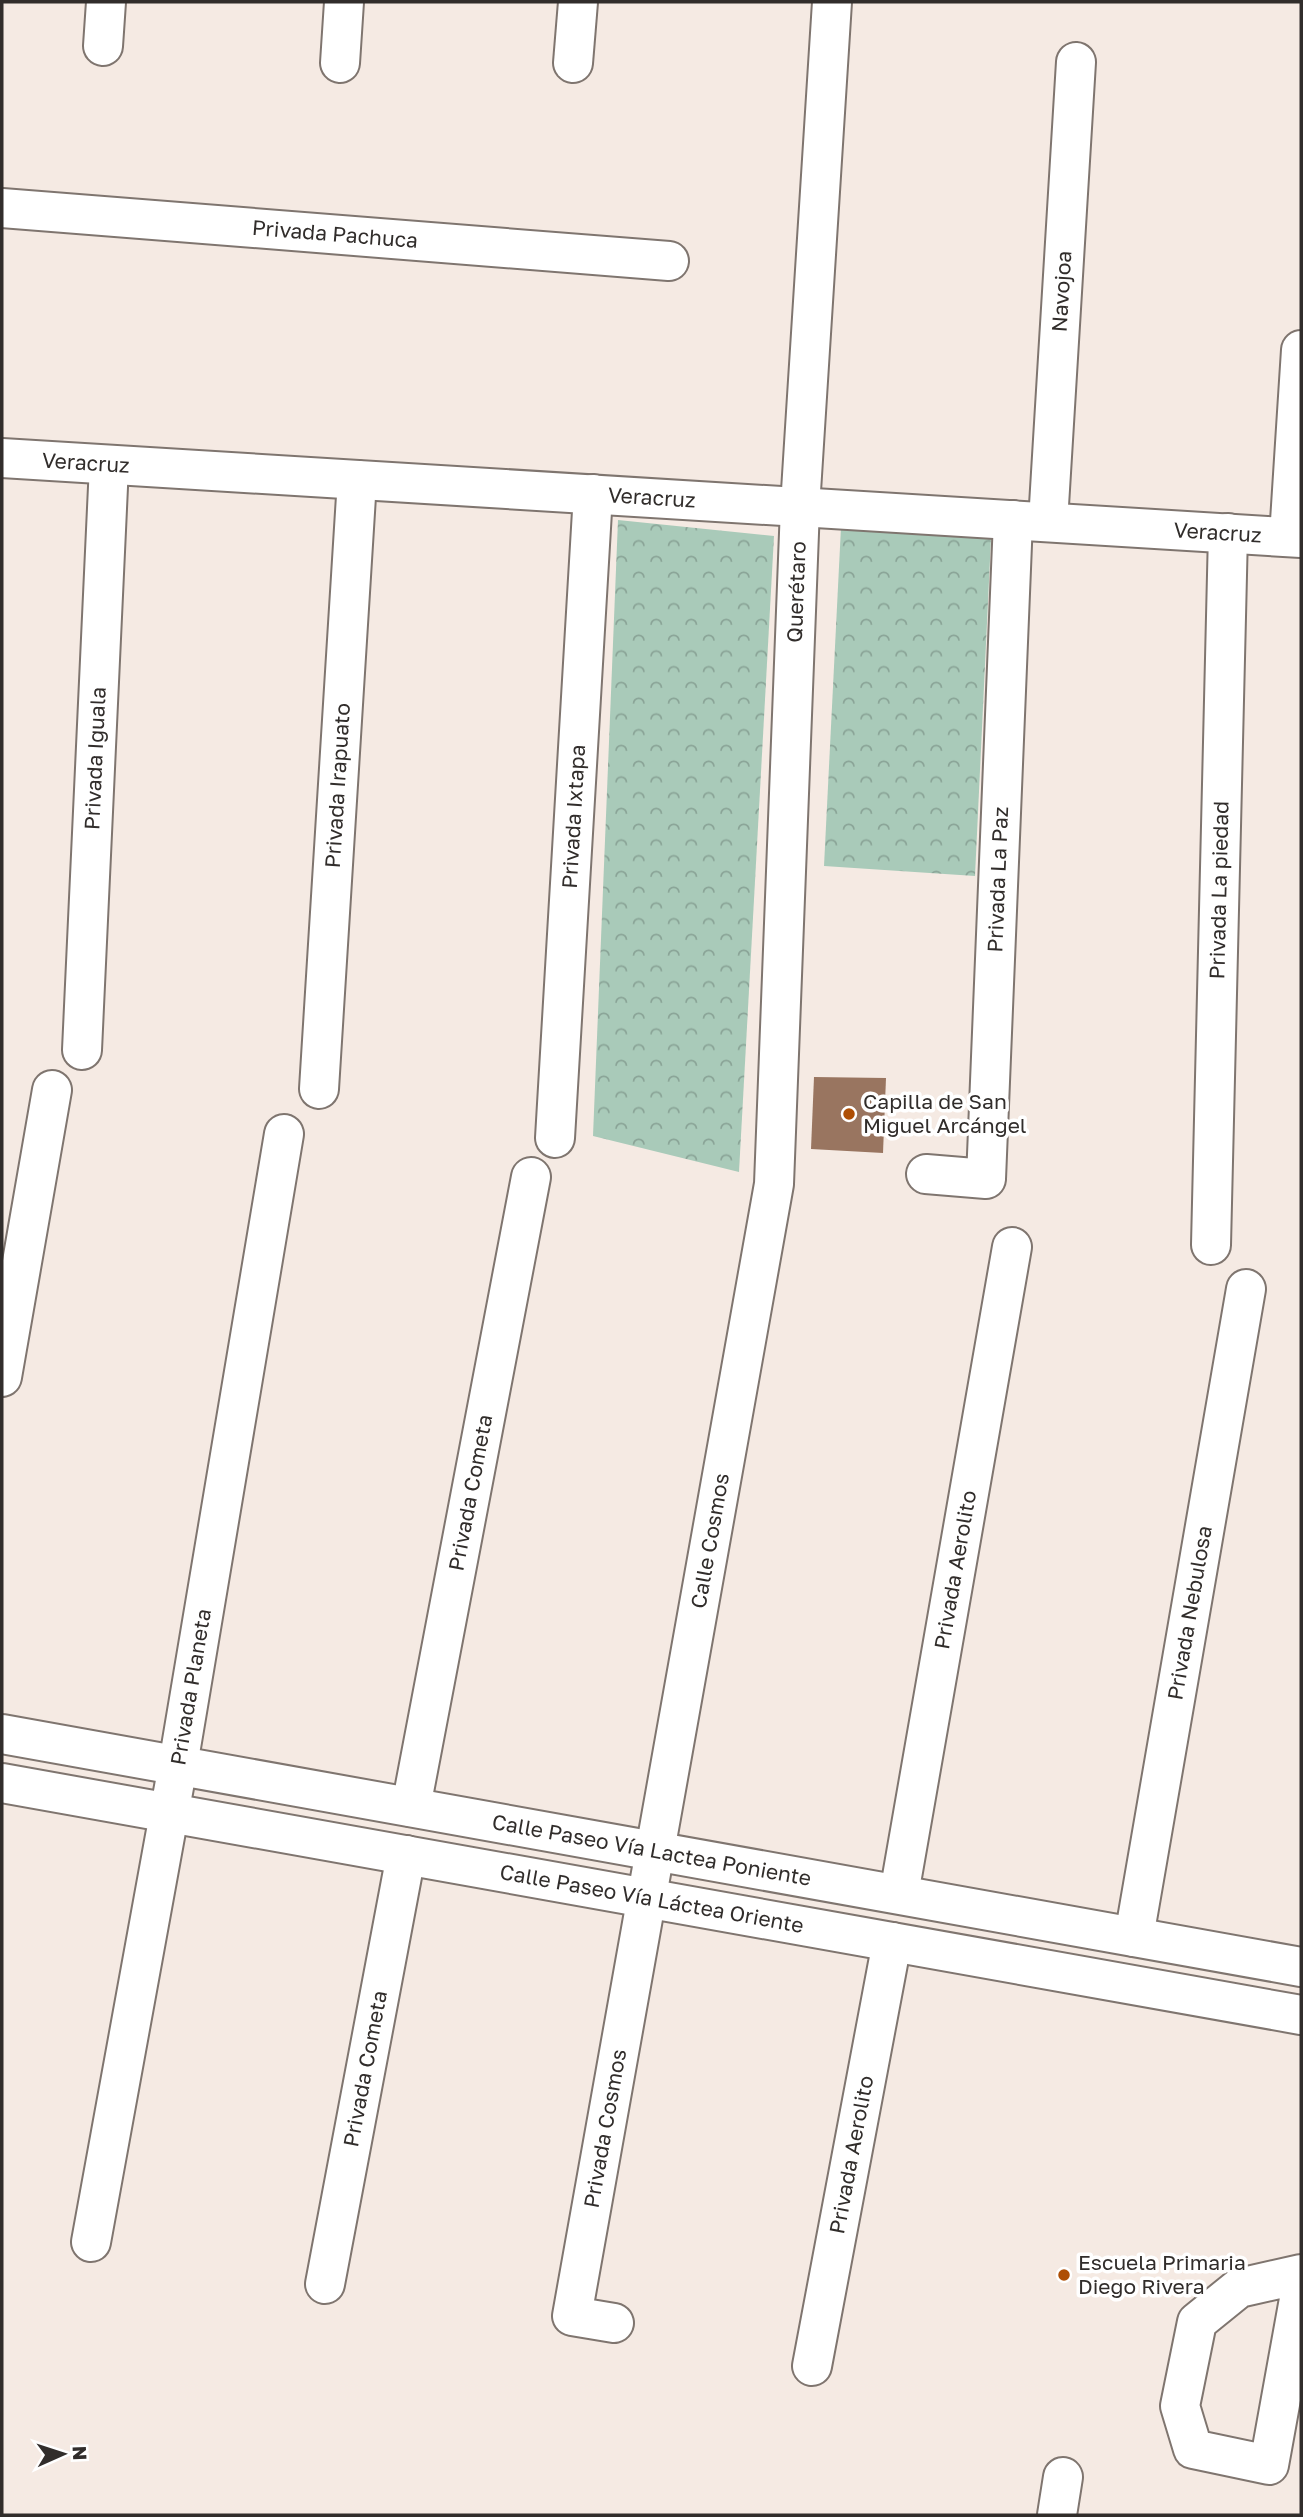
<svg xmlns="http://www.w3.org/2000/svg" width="1303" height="2517" font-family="'Golos Text',sans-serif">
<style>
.forest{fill:url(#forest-crowns)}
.building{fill:#997560}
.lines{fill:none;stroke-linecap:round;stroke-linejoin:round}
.minor-casing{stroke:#7f756f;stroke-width:42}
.minor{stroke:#fff;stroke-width:38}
.poi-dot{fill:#ae4e04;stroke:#fff;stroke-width:2.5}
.labels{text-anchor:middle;stroke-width:7;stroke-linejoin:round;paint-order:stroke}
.street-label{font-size:21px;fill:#312d2b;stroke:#fff}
.poi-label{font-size:21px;fill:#312d2b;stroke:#fff;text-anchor:start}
</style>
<defs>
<pattern id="forest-crowns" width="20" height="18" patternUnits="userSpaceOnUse" patternTransform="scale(1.75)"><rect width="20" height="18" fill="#a9cab9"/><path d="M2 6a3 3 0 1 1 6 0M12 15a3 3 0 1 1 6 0" fill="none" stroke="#8aa497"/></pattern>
</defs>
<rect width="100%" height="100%" fill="#f5eae3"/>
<g class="forest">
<path d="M618,520L774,536L739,1172L593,1136Z"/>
<path d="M841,527L991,538L975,876L824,866Z"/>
</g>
<path class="building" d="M814,1077L886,1078L883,1153L811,1149Z"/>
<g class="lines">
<defs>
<g id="minor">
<path d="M103,46L106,2"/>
<path d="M340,63L344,2"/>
<path d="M573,63L578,2"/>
<path id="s1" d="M2,208L669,261"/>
<path id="s2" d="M2,458L1301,538"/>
<path id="s3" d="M1048,522L1076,62"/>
<path d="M1289,537L1301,350"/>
<path id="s4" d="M82,1050L109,465"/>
<path id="s5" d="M319,1089L357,480"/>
<path id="s6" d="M555,1138L593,494"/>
<path id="s7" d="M926,1174L986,1179L1013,520"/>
<path id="s8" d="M1211,1245L1228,533"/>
<path d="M2,1377L52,1090"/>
<path id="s9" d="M2,1734L1301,1967"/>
<path id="s10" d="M2,1783L1301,2015"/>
<path id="s11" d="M411,1807L531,1177"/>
<path id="s12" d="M899,1894L1012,1247"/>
<path id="s13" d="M1134,1937L1246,1289"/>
<path id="s14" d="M91,2242L178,1765L284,1134"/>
<path d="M1301,2274L1239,2288L1197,2322L1180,2406L1193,2449L1269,2465L1301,2288"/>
<path id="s15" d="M325,2284L406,1855"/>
<path id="s16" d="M614,2323L572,2316L774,1184L800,507L832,2"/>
<path id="s17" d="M812,2366L892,1942"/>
<path d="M1057,2515L1063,2477"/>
</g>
</defs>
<use href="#minor" class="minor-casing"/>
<use href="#minor" class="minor"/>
</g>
<g class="poi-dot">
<circle cx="849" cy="1114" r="7"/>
<circle cx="1064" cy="2275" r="7"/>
</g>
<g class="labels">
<g class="street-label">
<text dy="7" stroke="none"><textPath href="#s1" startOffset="334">Privada Pachuca</textPath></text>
<text dy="7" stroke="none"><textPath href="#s3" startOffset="231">Navojoa</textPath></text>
<text dy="7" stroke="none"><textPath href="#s2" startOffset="84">Veracruz</textPath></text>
<text dy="7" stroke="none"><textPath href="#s2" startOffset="651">Veracruz</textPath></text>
<text dy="7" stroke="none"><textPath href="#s2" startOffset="1218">Veracruz</textPath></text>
<text dy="7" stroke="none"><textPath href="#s16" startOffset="1785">Querétaro</textPath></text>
<text dy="7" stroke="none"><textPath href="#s4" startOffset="292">Privada Iguala</textPath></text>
<text dy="7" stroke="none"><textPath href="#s5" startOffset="304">Privada Irapuato</textPath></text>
<text dy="7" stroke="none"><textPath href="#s6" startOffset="322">Privada Ixtapa</textPath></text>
<text dy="7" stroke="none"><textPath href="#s7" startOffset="360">Privada La Paz</textPath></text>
<text dy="7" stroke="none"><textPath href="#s8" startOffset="355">Privada La piedad</textPath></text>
<text dy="7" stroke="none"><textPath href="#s11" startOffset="320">Privada Cometa</textPath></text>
<text dy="7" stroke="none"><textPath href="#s16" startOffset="830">Calle Cosmos</textPath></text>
<text dy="7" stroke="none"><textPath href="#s12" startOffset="329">Privada Aerolito</textPath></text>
<text dy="7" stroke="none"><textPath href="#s13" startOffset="329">Privada Nebulosa</textPath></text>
<text dy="7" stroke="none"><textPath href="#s14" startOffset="564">Privada Planeta</textPath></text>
<text dy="7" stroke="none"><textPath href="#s9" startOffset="660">Calle Paseo Vía Lactea Poniente</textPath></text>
<text dy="7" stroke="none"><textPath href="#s10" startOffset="660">Calle Paseo Vía Láctea Oriente</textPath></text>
<text dy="7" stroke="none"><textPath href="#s15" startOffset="219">Privada Cometa</textPath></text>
<text dy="7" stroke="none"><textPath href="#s16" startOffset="233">Privada Cosmos</textPath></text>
<text dy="7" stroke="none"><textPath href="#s17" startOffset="215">Privada Aerolito</textPath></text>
</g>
<g class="poi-label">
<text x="863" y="1109">Capilla de San<tspan x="863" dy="24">Miguel Arcángel</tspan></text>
<text x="1078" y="2270">Escuela Primaria<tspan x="1078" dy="24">Diego Rivera</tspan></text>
</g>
</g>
<rect width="1303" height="2517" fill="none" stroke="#312d2b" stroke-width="7"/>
<g transform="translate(63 2454) rotate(87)" stroke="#ffffff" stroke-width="5" paint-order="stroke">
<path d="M0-5L12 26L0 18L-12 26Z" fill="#312d2b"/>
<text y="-10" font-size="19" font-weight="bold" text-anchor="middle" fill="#312d2b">N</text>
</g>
</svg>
